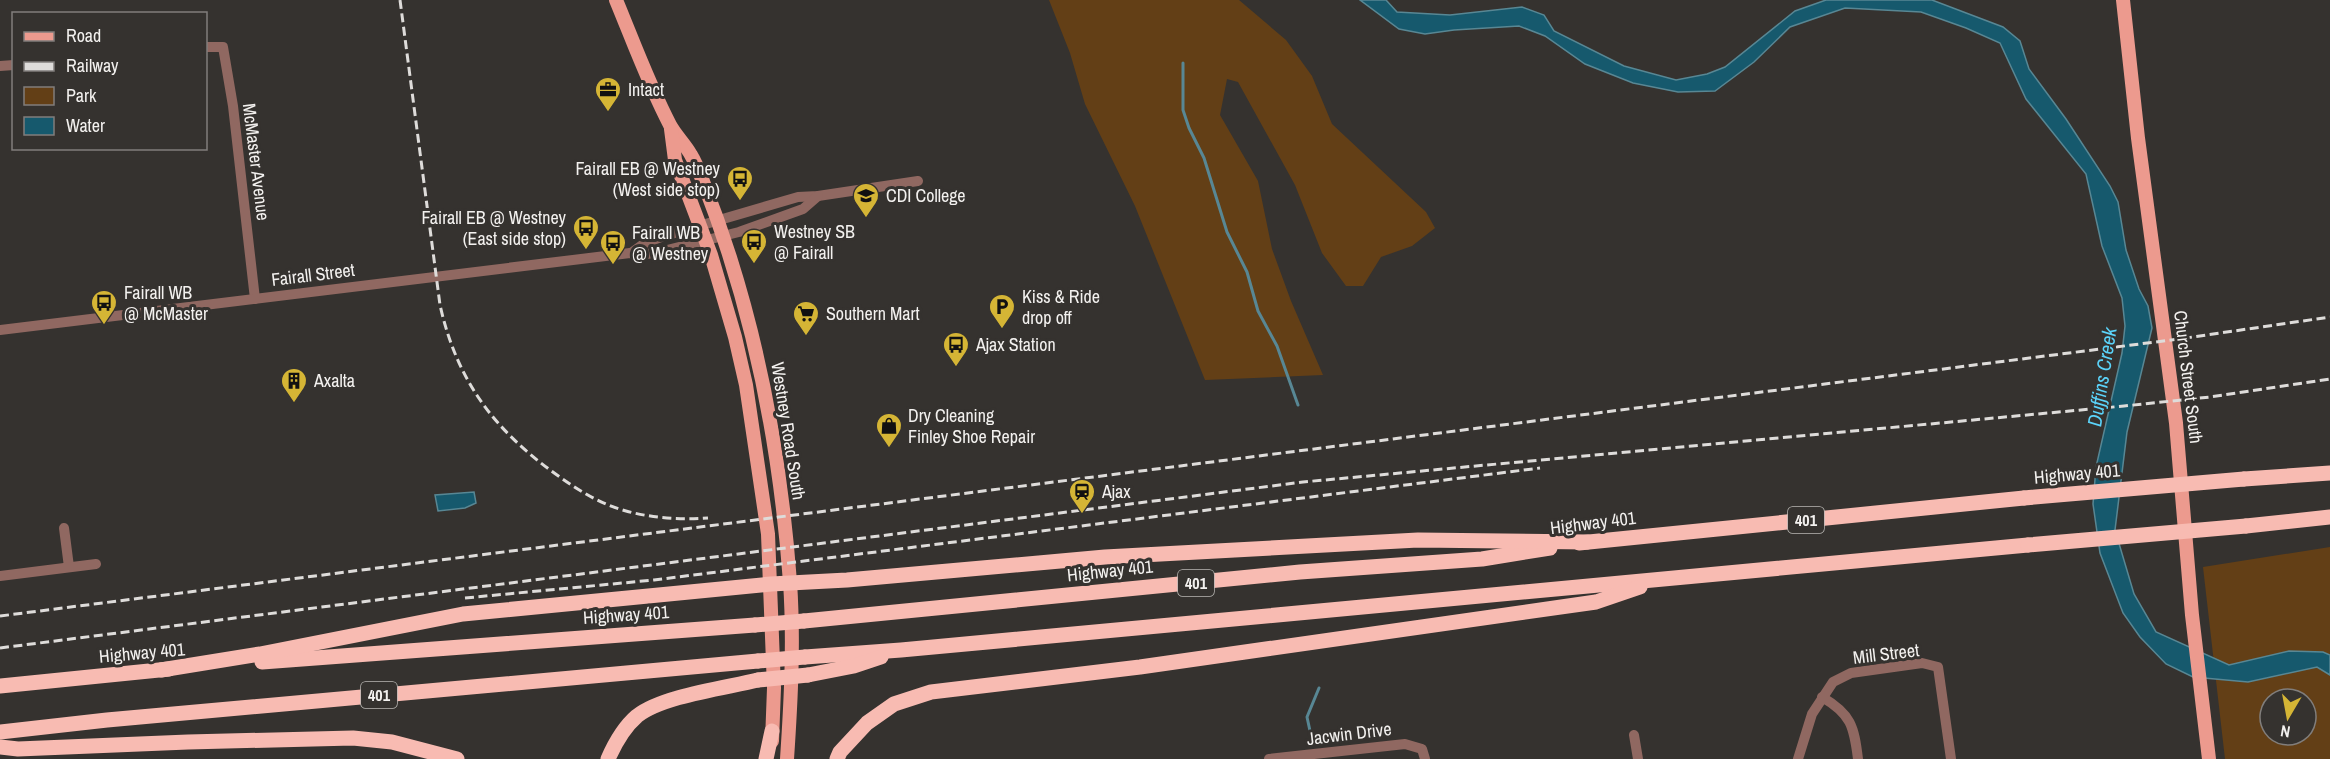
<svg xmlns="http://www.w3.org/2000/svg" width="2330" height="759" font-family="'Archivo Narrow',sans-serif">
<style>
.green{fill:#633f16;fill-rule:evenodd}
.water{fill:#16596d;stroke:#588794;stroke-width:1.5}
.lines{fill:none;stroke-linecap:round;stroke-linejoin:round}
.stream{stroke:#588794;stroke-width:3}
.minor{stroke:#906861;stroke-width:10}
.major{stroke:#ec9a8e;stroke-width:14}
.highway{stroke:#f8bbb2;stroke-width:15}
.rail{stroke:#dedcda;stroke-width:3;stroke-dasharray:9 4.5;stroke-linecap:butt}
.highway-bridge{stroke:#f8bbb2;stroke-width:15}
.labels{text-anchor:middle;stroke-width:6;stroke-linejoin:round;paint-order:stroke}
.shield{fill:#35322f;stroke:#bab8b5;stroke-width:1.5}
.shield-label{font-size:16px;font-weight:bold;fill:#f3f1ef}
.poi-label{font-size:18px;fill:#f3f1ef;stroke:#35322f;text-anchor:start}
.street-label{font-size:18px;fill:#f3f1ef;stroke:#35322f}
.water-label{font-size:20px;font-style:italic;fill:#5bd3f9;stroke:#35322f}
</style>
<rect width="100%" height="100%" fill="#35322f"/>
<g class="green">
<path d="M1049,0H1239L1286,40L1312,76L1332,124L1426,212L1435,228L1412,246L1381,257L1363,286H1346L1322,253L1295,185L1238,82L1227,79L1220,115L1258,181L1272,249L1291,301L1323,375L1205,380L1135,206L1085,104L1070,53Z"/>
<path d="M2330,547V759H2225L2203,567ZM2270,699H2306V735H2270Z"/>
</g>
<g class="water">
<path d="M1360,0H1386L1397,12L1450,15L1522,7L1544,15L1554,31L1624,66L1676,80L1707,74L1725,67L1795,11L1826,0H1932L2003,27L2020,41L2029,69L2066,119L2110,186L2118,202L2126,250L2139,289L2148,306L2152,328L2127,432L2115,530L2134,594L2156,632L2229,665L2289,651L2323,652L2330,655V675L2317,667L2248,682L2193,677L2166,664L2140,637L2123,613L2100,553L2093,504L2096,467L2122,353L2125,326L2122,298L2102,246L2086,174L2026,99L2000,43L1966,28L1921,12L1845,8L1790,27L1754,62L1715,91L1678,92L1633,83L1585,64L1545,36L1519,26L1454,30L1425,34L1399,29Z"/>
<path d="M474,492L476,503L465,508L438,511L435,495Z"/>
</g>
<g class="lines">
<g class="stream">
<path d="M1183,63V110L1189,128L1204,158L1227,232L1247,272L1258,311L1277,346L1298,405"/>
<path d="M1313,745L1307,717L1319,688"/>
</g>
<g class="minor">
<path d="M206,47H223L233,106L255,299"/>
<path d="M0,66L14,65"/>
<path d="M631,253L645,243L661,237L798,197L818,196L918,181"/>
<path d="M0,330L630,253L647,254L667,250L739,232L803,209L818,196"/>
<path d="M64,528L69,567"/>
<path d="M0,576L96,564"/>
<path d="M1822,697C1851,714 1854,726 1858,759"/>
<path d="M1634,735L1638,759"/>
<path d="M1269,759L1405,744L1422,749L1425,759"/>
<path d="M1798,759L1812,714L1833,682L1851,673L1922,663L1938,667L1951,759"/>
</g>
<g class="major">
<path d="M616,0C633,41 649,85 670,125C676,136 685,144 691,155C696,163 700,174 704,184C754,311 780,446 790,582C794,641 791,700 787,759"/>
<path d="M2123,0L2138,138L2176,423L2192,615L2209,759"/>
<path d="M671,129L675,160L711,255L735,337L746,385L768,534L774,688L772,741"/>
</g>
<g class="highway">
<path d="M2244,479L2330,473"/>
<path d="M2246,526L2330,517"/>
<path d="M1579,543L2024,498"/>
<path d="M804,621L1300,572L1482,559L1550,548"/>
<path d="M805,657L901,650L2028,545"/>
<path d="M262,662L755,625"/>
<path d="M161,670L260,654L463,614L771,584L847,580L1105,557L1418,540L1588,542"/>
<path d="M808,675L854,666L881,657"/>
<path d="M0,686L169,669"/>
<path d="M0,732L107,720L758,661"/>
<path d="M0,747L18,749L188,742L353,738L392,742L457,759"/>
<path d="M608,759C615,743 623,728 637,716C662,696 725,688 758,680"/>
<path d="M766,759L772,731"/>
<path d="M837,759L840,752L867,723L894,704L931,692L1140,667L1596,602L1640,587"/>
</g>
<g class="rail">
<path d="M400,0L440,305C457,381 494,430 557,475C578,490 600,504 626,511C652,518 680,520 708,518"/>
<path d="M465,598L654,580L1540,468"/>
<path d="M0,616L2179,339L2330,317"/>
<path d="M0,648L1303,482L2124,406L2210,397L2330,379"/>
</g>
<g class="highway-bridge">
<path d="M2024,498L2244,479"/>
<path d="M2028,545L2246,526"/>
<path d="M755,625L804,621"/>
<path d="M758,661L805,657"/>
<path d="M758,680L808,675"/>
</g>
</g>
<defs>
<symbol id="office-pin" viewBox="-11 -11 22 30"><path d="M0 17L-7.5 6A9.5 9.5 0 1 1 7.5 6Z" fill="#d5b535" stroke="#35322f"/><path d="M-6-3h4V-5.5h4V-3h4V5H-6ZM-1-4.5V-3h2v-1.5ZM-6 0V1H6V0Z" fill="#111"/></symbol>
<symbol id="bus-pin" viewBox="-11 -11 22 30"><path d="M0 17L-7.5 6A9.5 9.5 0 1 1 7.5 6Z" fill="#d5b535" stroke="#35322f"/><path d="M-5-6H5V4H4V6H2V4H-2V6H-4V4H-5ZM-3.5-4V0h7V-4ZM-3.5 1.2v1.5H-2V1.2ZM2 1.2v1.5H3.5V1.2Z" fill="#111"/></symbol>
<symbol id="university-pin" viewBox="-11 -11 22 30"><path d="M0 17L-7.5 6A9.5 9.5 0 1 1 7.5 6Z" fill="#d5b535" stroke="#35322f"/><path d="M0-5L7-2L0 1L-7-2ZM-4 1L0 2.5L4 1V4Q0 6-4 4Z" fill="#111"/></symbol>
<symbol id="parking-pin" viewBox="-11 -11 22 30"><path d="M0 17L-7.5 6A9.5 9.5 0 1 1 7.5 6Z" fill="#d5b535" stroke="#35322f"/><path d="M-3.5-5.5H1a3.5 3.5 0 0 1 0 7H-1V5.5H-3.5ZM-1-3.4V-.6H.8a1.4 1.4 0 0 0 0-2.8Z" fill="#111"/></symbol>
<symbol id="supermarket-pin" viewBox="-11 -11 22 30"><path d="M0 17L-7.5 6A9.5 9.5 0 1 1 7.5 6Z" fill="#d5b535" stroke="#35322f"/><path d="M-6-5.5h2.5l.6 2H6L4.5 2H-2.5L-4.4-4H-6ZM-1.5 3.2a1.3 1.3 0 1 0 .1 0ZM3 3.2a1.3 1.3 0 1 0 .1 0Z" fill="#111"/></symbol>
<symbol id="building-pin" viewBox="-11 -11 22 30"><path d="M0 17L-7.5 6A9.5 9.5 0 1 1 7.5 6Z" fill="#d5b535" stroke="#35322f"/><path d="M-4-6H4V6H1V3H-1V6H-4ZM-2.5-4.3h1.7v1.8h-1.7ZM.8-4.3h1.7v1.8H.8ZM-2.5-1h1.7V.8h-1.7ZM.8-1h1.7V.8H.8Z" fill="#111"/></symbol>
<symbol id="shop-pin" viewBox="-11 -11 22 30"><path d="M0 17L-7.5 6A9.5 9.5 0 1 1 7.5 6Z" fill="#d5b535" stroke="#35322f"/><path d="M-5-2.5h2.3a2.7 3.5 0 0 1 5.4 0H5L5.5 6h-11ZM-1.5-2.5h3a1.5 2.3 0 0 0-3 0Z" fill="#111"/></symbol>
<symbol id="station-pin" viewBox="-11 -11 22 30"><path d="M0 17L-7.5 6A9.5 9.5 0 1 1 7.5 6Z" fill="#d5b535" stroke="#35322f"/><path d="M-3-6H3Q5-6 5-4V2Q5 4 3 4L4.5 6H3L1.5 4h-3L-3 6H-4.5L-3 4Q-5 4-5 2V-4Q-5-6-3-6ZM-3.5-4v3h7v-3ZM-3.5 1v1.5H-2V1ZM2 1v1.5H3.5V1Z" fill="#111"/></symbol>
</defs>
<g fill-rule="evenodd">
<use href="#office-pin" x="593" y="75" width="30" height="40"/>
<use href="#bus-pin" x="725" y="164" width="30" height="40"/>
<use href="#university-pin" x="851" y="181" width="30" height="40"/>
<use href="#bus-pin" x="571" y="213" width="30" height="40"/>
<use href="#bus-pin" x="739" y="227" width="30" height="40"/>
<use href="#bus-pin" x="598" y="228" width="30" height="40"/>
<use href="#bus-pin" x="89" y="288" width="30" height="40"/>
<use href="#parking-pin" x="987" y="292" width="30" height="40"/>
<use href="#supermarket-pin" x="791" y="299" width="30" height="40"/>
<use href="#bus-pin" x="941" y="330" width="30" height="40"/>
<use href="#building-pin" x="279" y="366" width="30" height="40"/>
<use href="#shop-pin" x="874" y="411" width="30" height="40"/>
<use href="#station-pin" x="1067" y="477" width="30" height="40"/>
</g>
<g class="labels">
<g class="shield">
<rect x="1788" y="507" width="36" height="26" rx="4.5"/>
<rect x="1178" y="570" width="36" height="26" rx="4.5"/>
<rect x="361" y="682" width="36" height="26" rx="4.5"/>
</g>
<g class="shield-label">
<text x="1806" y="526">401</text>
<text x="1196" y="589">401</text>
<text x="379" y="701">401</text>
</g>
<g class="poi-label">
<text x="628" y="96">Intact</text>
<text x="720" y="175" text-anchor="end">Fairall EB @ Westney<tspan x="720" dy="21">(West side stop)</tspan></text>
<text x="886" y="202">CDI College</text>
<text x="566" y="224" text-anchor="end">Fairall EB @ Westney<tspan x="566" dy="21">(East side stop)</tspan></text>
<text x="774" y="238">Westney SB<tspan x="774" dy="21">@ Fairall</tspan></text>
<text x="632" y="239">Fairall WB<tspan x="632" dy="21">@ Westney</tspan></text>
<text x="124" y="299">Fairall WB<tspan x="124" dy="21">@ McMaster</tspan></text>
<text x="1022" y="303">Kiss &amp; Ride<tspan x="1022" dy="21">drop off</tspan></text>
<text x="826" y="320">Southern Mart</text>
<text x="976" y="351">Ajax Station</text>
<text x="314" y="387">Axalta</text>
<text x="908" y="422">Dry Cleaning<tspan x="908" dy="21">Finley Shoe Repair</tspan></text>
<text x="1102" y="498">Ajax</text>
</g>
<g class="street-label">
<text transform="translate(256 162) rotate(83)" y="6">McMaster Avenue</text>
<text transform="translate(313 275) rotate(-7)" y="6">Fairall Street</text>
<text transform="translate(2188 377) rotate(83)" y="6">Church Street South</text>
<text transform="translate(788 431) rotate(81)" y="6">Westney Road South</text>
<text transform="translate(2077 474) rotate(-5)" y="6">Highway 401</text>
<text transform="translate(1593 523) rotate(-7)" y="6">Highway 401</text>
<text transform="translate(1110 571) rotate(-6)" y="6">Highway 401</text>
<text transform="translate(626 615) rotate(-4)" y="6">Highway 401</text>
<text transform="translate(142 653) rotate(-5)" y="6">Highway 401</text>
<text transform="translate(1886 654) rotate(-7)" y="6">Mill Street</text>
<text transform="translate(1349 734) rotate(-7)" y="6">Jacwin Drive</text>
</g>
<g class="water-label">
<text transform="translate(2102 377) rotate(-81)" y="7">Duffins Creek</text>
</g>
</g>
<rect x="12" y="12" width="195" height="138" fill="#35322f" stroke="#817e7c" stroke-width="1.5"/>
<rect x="24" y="32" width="30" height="9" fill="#ec9a8e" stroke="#817e7c" stroke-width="1.5"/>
<text x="66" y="42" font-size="18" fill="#f3f1ef">Road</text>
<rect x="24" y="62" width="30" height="9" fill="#dedcda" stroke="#817e7c" stroke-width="1.5"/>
<text x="66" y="72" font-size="18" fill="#f3f1ef">Railway</text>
<rect x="24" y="87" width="30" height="18" fill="#633f16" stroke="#817e7c" stroke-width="1.5"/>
<text x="66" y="102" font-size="18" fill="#f3f1ef">Park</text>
<rect x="24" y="117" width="30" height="18" fill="#16596d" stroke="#817e7c" stroke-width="1.5"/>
<text x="66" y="132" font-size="18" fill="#f3f1ef">Water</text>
<g transform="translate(2288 717) rotate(190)"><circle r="28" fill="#35322f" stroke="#817e7c" stroke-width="1.5"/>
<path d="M0-4.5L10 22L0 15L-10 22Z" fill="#d5b535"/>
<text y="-9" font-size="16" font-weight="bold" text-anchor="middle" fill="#f3f1ef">N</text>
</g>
</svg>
